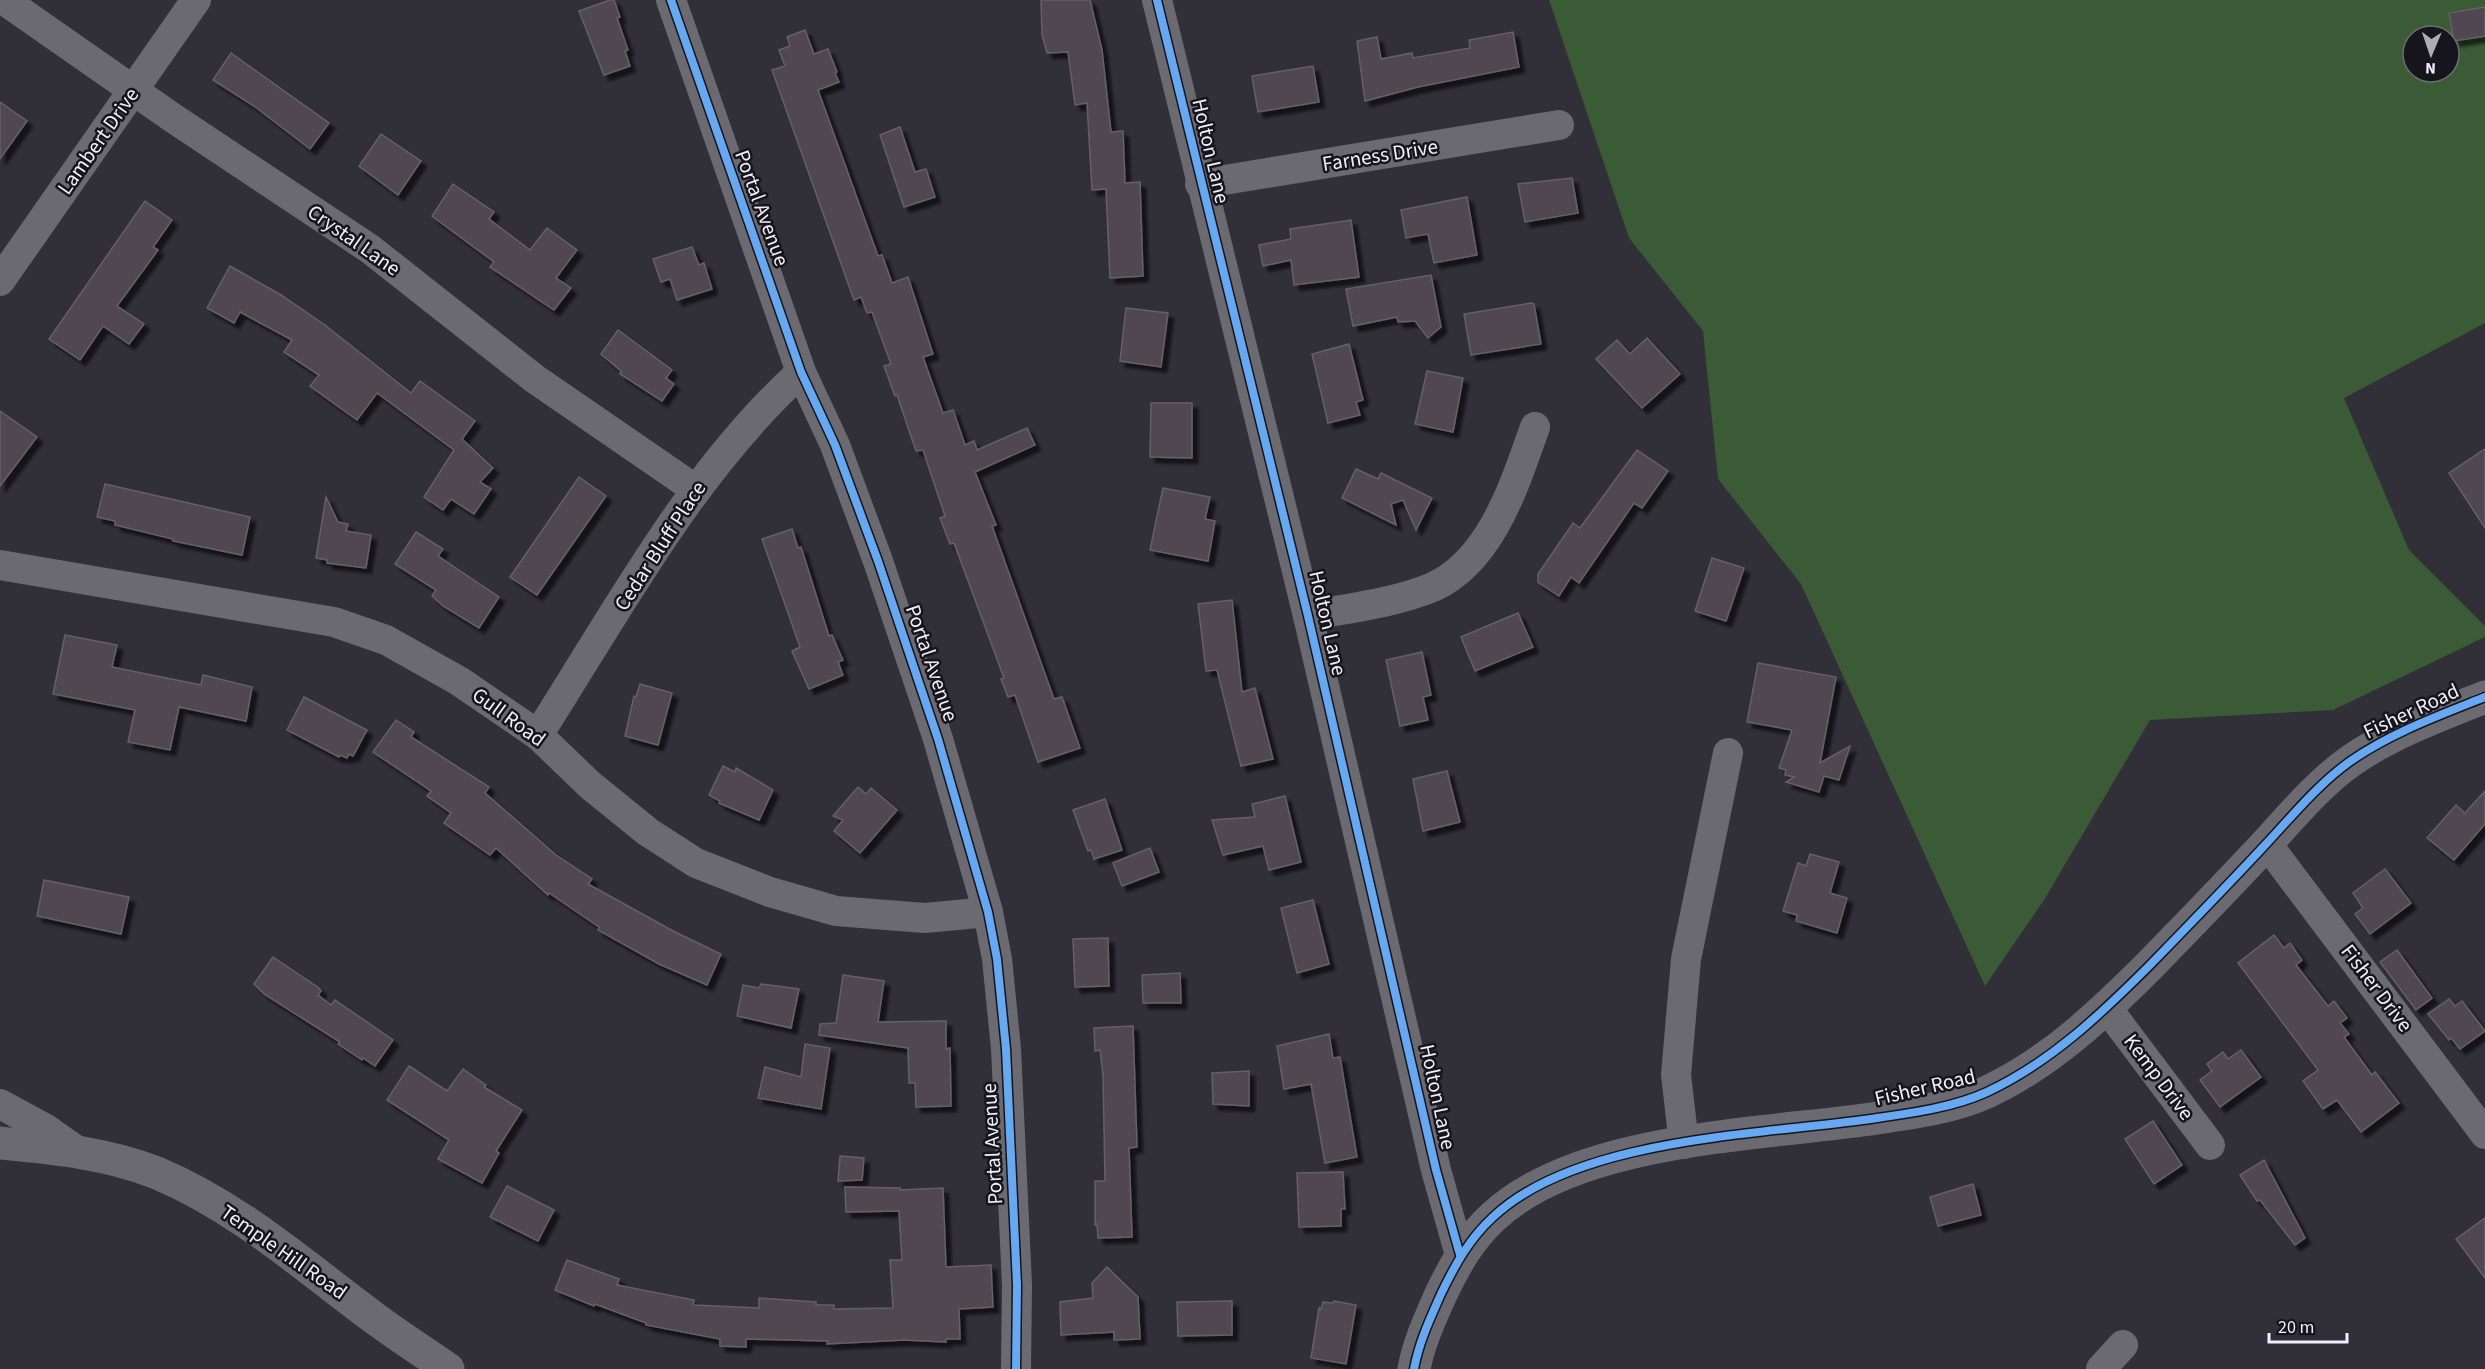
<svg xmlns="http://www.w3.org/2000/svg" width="2485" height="1369" font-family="'Source Sans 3',sans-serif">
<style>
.green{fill:#3a5b36;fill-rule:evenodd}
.building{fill:#514651;stroke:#656067;stroke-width:1.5;filter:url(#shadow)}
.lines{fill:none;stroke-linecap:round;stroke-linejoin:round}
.minor{stroke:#6b6a71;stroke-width:30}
.tertiary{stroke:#6b6a71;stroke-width:33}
.secondary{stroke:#6b6a71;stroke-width:33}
.cycleway-casing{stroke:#16151c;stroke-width:11}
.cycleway{stroke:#66a8f1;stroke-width:8}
.labels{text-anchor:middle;stroke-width:5;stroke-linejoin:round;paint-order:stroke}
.street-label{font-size:21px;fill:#f0effa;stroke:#16151c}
</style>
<defs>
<filter id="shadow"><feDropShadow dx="5.5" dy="5.5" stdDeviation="1.5" flood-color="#0009"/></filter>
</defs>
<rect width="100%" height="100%" fill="#312f38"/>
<path class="green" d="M1549,0H2485V323L2344,398L2409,550L2485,626V637L2333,710L2150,720L2044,900L1985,986L1801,584L1718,479L1703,331L1629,238ZM2413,36H2449V72H2413Z"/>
<g class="building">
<path d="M610,0H614L620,17L617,18L628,50L625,51L630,66L604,75L579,11Z"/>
<path d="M1041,0H1090L1102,50L1111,132L1123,131L1125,183L1140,182L1143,276L1110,278L1106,189L1092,190L1087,103L1075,105L1068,52L1047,53L1042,35Z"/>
<path d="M2485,7V36L2454,41L2449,13Z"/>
<path d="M805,30L814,54L828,49L837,72L835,73L839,82L818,90L878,256L882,255L892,283L908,277L933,354L923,357L943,413L953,410L965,445L974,441L977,450L1027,428L1035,445L975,472L996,525L992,526L1054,699L1062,697L1080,748L1038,762L1015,695L1008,697L1001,679L1004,678L954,543L950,544L940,518L945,516L923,450L916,451L897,395L895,396L884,366L891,364L872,312L867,313L861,297L854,300L772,70L785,66L779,50L790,46L787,37Z"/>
<path d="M1513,32L1519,67L1418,87L1365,101L1357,41L1377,37L1381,59L1412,53L1413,58L1470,48L1469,40Z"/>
<path d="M231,53L329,123L310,149L254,106L213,80Z"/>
<path d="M1313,66L1319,102L1258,112L1252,76Z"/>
<path d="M0,102L27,121L0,159Z"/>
<path d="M900,127L915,172L926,169L935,197L904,207L880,135Z"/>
<path d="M381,134L421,161L398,195L359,166Z"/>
<path d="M1572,178L1578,213L1525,222L1518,184Z"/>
<path d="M453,184L494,212L489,219L530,250L547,228L577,250L556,278L571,288L554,310L490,267L494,262L432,216Z"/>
<path d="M1467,197L1477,255L1434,263L1428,234L1406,238L1401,210Z"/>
<path d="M145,201L172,220L153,247L158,250L117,306L144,324L129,344L103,326L80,360L49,339Z"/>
<path d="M1351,220L1359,277L1294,285L1291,260L1263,266L1259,245L1291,239L1290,229Z"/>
<path d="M692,247L699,265L704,263L712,289L677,300L670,279L661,282L653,259Z"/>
<path d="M230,266L281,295L325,325L411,393L420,381L475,421L462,439L493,468L480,482L491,489L474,514L451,499L443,510L424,497L454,450L377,393L357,420L310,386L319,375L284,352L292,340L240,312L234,323L207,308Z"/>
<path d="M1431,275L1441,327L1428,338L1415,321L1398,322L1397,317L1353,326L1346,289Z"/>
<path d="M1531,303L1534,304L1541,344L1471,355L1464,314Z"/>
<path d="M1126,308L1168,313L1161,367L1120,361Z"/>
<path d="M618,330L672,370L666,378L674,384L662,401L620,374L621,371L601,354Z"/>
<path d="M1647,338L1680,374L1642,408L1596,359L1617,340L1630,354Z"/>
<path d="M1349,344L1363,400L1356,402L1360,415L1328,423L1312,354Z"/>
<path d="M1427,371L1463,378L1453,432L1415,424Z"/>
<path d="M1151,403H1192V458L1150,457Z"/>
<path d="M0,411L37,437L0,486Z"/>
<path d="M2485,449V528L2449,473Z"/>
<path d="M1637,450L1668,471L1642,508L1634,503L1579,583L1571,577L1559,596L1538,582V574L1573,523L1580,528Z"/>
<path d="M1356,469L1378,479L1381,473L1432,498L1416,530L1403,500L1391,504L1396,525L1342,498Z"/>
<path d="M579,477L606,496L537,595L510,577Z"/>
<path d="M105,484L250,517L242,555L173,541V539L115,525V521L97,517Z"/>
<path d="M1163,488L1210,497L1205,519L1215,521L1208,561L1150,550Z"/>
<path d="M326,497L338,522L348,524L346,531L371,535L366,568L327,563V560L316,558Z"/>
<path d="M792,529L798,548L801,547L829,636L832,635L843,660L838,662L843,675L809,689L792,651L800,647L762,539Z"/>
<path d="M416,532L443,549L438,556L499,597L479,628L443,606L432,596L436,590L395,564Z"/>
<path d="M1712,558L1744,568L1726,621L1695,611Z"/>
<path d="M1232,600L1242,692L1255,688L1273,759L1241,766L1217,670L1206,671L1198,604Z"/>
<path d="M1518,613L1533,647L1475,671L1461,637Z"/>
<path d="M65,635L117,645L112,667L201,685L203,675L252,687L246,721L179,707L170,750L128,742L135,710L53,694Z"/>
<path d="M1422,652L1431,695L1423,697L1428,720L1400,726L1386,660Z"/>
<path d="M1758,663L1836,677L1820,763L1850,746L1839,780L1824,776L1819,792L1786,782L1794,777L1785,775L1786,770L1779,768L1792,730L1747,722Z"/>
<path d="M640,684L672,693L658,745L625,736L634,696L636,697Z"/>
<path d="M304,697L367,730L353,756L349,754L347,758L340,755L339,757L287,730Z"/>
<path d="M396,720L414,732L411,737L489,787L485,793L556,855L592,879L588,884L673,931L721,954L707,985L659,964L598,930L599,927L549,893L548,895L496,848L490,855L444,823L451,813L427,796L431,791L373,752Z"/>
<path d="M723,766L735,772L736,768L773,790L759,820L719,803L720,801L709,795Z"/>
<path d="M1447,771L1460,822L1423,831L1413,779Z"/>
<path d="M858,787L866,794L871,788L897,810L860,853L834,831L843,820L833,816Z"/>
<path d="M2485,791V824L2454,860L2427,838L2456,805L2465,813Z"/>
<path d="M1285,796L1301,862L1269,870L1263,846L1223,855L1212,820L1255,817L1252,804Z"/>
<path d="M1105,799L1122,850L1094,859L1091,850L1088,851L1073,810Z"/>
<path d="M1150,848L1159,872L1122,886L1113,863Z"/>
<path d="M1810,854L1839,862L1830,893L1847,898L1837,933L1796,921L1797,915L1783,911L1798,863L1806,866Z"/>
<path d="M2385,869L2411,903L2370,934L2355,914L2363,908L2353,893Z"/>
<path d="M44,880L129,897L121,934L37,916Z"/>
<path d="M1313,900L1329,964L1297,973L1281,908Z"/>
<path d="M2274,935L2284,948L2290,943L2302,960L2296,965L2328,1006L2334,1001L2347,1018L2340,1023L2349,1034L2344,1037L2372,1075L2375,1072L2399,1103L2361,1132L2337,1100L2323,1109L2303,1081L2318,1070L2238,963Z"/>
<path d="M1108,938L1109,986L1075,987L1073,939Z"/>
<path d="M2397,950L2432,998L2416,1010L2380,962Z"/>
<path d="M273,957L319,988L321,991L318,995L331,1005L335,1000L393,1040L375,1066L363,1058L362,1060L338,1044L340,1042L264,994L254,984Z"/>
<path d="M1180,973L1181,1003H1143L1142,975Z"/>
<path d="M843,975L884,981L878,1022L946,1021V1049L950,1048L951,1106L916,1107L915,1083H909L908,1048L819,1035L820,1024L836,1023Z"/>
<path d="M761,984L799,989L791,1028L737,1016L743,985L759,988Z"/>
<path d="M2449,999L2455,1006L2462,1001L2485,1031L2460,1049L2451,1038L2449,1040L2428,1014Z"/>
<path d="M1133,1026L1137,1147L1129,1148L1132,1237L1098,1238L1097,1224L1095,1225V1181H1105L1103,1075L1100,1050L1095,1051L1094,1028Z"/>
<path d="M1329,1034L1333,1058L1340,1057L1357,1157L1325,1163L1311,1084L1284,1089L1277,1046Z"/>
<path d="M805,1044L830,1048L821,1109L758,1098L765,1067L801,1077Z"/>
<path d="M2241,1050L2261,1077L2220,1107L2200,1080L2212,1071L2207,1064L2223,1052L2228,1059Z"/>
<path d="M409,1066L447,1091L463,1069L486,1085L484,1087L522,1110L496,1151L499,1153L482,1183L438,1159L449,1140L387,1100Z"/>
<path d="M1249,1071V1106L1213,1104L1212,1073Z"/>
<path d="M2153,1121L2182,1165L2154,1184L2125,1139Z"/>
<path d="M840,1156L864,1158L862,1180L838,1181Z"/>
<path d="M2264,1160L2305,1238L2295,1245L2260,1200L2257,1201L2240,1175Z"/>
<path d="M1343,1172L1345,1209H1341V1226L1299,1227L1297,1173Z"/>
<path d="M1973,1184L1981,1215L1938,1226L1930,1197Z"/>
<path d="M507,1186L554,1210L538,1241L490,1217Z"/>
<path d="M845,1187L900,1188V1190L943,1188L946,1267L991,1265L993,1307L959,1309L960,1339H946V1342L904,1340L827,1344L828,1341L746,1339V1347L720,1346V1339L646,1325V1323L595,1304L594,1306L555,1290L567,1260L619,1279L617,1285L694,1300L693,1305L759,1308V1298L816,1302V1305H834V1309L893,1308L890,1260H902L899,1211L846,1212Z"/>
<path d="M2485,1218V1278L2456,1239Z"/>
<path d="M1107,1267L1138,1297L1140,1339L1114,1340V1332L1061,1335L1060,1302L1093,1298L1092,1283Z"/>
<path d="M1232,1301V1335L1178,1336L1177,1302Z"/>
<path d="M1334,1301L1356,1305L1346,1364L1311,1358L1319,1308L1321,1309L1323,1302L1333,1303Z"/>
</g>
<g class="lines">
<g class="minor">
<path d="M4,0L173,118L370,249L535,379L695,489"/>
<path d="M671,0L801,372L835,445L878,561L938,739L988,912L997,959L1006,1049L1017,1285L1016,1369"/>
<path d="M1157,0L1308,616L1436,1170L1460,1255"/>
<path d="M1200,184L1559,125"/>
<path d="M0,281L196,0"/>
<path d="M0,565L334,622L386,640L459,681L538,735L590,785L648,832L696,863L770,892L836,911L925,918L988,912"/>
<path d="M1308,616C1348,608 1395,603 1433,587C1492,560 1515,483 1535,427"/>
<path d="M538,735C618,610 691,472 801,372"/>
<path d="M2267,844L2485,1134"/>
<path d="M2107,1008L2210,1145"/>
<path d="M0,1104L46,1129L76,1150"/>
<path d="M1684,1144L1676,1075L1686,959L1728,753"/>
<path d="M2101,1369L2123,1345"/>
</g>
<path class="tertiary" d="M1414,1369C1419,1342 1430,1319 1441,1294C1455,1265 1469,1239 1493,1217C1576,1139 1754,1135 1863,1120C1904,1114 1950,1109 1987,1092C2051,1062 2101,1014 2150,965C2189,925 2228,885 2266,844C2293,815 2319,783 2352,760C2393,732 2440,715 2485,697"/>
<path class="secondary" d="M0,1143C53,1148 107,1153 157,1173C240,1208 305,1267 377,1320C400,1337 425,1353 448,1369"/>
<defs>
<g id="cycleway">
<path d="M671,0L801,372L835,445L878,561L938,739L988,912L997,959L1006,1049L1017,1285L1016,1369"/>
<path d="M1157,0L1308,616L1436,1170L1460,1255"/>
<path d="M1414,1369C1419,1342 1430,1319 1441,1294C1455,1265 1469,1239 1493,1217C1576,1139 1754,1135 1863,1120C1904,1114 1950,1109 1987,1092C2051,1062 2101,1014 2150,965C2189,925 2228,885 2266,844C2293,815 2319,783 2352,760C2393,732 2440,715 2485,697"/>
</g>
</defs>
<use href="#cycleway" class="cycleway-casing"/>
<use href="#cycleway" class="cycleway"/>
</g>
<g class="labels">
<g class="street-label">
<text transform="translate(98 141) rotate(-55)" y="7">Lambert Drive</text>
<text transform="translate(1211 151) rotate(77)" y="7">Holton Lane</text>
<text transform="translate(1380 155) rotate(-9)" y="7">Farness Drive</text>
<text transform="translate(762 208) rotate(70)" y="7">Portal Avenue</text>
<text transform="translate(354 240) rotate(35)" y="7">Crystal Lane</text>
<text transform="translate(660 546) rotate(-57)" y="7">Cedar Bluff Place</text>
<text transform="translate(1328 623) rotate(77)" y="7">Holton Lane</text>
<text transform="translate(932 663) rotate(71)" y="7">Portal Avenue</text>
<text transform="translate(2411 711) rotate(-25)" y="7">Fisher Road</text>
<text transform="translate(509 717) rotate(36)" y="7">Gull Road</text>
<text transform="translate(2377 988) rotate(53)" y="7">Fisher Drive</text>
<text transform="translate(2159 1077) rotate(53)" y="7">Kemp Drive</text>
<text transform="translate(1925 1087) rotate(-13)" y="7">Fisher Road</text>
<text transform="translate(1438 1097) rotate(78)" y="7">Holton Lane</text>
<text transform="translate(992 1144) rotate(-93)" y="7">Portal Avenue</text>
<text transform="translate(284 1252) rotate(35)" y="7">Temple Hill Road</text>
</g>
</g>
<g transform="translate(2431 54) rotate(182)"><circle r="28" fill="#16151c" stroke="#6d6c75" stroke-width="1.5"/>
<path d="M0-4.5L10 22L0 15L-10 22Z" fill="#adacb6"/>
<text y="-9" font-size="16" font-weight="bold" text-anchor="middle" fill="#f0effa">N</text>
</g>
<path d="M2269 1333v9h78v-9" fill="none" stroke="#f0effa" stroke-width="3"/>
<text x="2278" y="1333" font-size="18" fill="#f0effa" stroke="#16151c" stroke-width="4.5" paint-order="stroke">20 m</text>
</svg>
